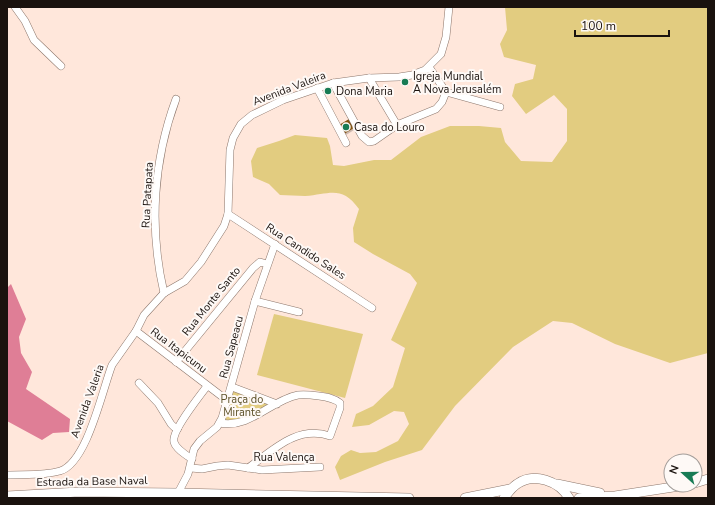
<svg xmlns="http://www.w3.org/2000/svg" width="715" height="505" font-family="'Nunito Sans',sans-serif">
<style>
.green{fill:#e2cc80}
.water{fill:#df7e96}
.shadow{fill:#0003}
.building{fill:#835613}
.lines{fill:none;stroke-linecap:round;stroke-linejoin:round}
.minor-casing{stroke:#8d776c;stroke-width:8}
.major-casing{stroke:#8d776c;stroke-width:10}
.minor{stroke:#fff;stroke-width:7}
.major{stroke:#fff;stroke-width:9}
.poi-dot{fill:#177b54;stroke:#fef9f6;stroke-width:1.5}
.labels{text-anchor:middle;stroke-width:4;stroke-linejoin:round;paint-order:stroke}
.poi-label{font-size:11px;fill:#1a120e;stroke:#fef9f6;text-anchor:start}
.street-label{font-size:11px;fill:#1a120e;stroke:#fef9f6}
.park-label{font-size:11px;fill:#5c5128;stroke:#fef9f6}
</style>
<rect width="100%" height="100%" fill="#ffe7db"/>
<g class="green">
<path d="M505,7H708V353L670,363L615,344L572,323L553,321L513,347L455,406L422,450L385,462L340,480L335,467L341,456L351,450L360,453L376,452L398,441L409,424L404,412L394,411L369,425L352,427L356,414L373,406L393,387L405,348L391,340L417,283L410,274L373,254L354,242L353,228L359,209C342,185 330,194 305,196C297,196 288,195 280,195L269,184L253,177L251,161L257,148L279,141L295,135L327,138L330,146L333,165L344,166L374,160H391L421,137L450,126H479L501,128L505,142L521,161L552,162L567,141V109L554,95L526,114L512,96L515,84L533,79L536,65L504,57L500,44L507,30Z"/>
<path d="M274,314L363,334L345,398L257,375Z"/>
<path d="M233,388L274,404L250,417L222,422Z"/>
</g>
<path class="water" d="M11,284L26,319L19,337L21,353L32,372L26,389L70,419L69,432L53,433L42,440L7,421V288Z"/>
<path class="shadow" d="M349,120L354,130L346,135L340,126Z"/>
<path class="building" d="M349,119L354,128L344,134L339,125Z"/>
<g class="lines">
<defs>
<g id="minor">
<path d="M15,7L25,21L34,40L61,66"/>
<path d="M429,67L446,92"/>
<path d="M369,78L397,125"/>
<path d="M333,83L362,136L369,142L374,141L397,125L436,109L442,102L446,92"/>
<path d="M317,88L346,143"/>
<path d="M446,92L500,107"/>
<path d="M228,214L372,308"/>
<path d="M164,293C149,229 153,161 176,99"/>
<path d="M255,301L299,312"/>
<path d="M136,331L228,401"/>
<path d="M176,362L253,268L260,262L267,264"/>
<path d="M139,383L158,403L171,424L174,427L178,428"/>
<path d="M232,387L277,404"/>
<path d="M220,423C250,429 271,400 298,395C305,394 312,395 319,396C327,397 334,398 340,403V408L330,436C297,425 273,450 248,468"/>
<path d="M192,459C186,455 176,449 174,442C171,431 200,396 207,386"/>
<path d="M191,468L202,469L217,466L228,465L262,470L320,467"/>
<path d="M7,475C24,474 43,476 60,471C87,463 102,391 112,365L136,331L144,315L164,293L185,281L201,262L224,226L228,214L230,150L233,138L241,124L252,115L283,100L333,83L369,78L399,77L412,75L425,70L441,54L446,37L449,7"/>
<path d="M178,493L188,474L194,449L200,441L217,427L222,418L255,301L275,244"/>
</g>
<g id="major">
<path d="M695,483L708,479"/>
<path d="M557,484L600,493"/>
<path d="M7,496L79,492L178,493L409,498"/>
<path d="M465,498L510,489"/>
<path d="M504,498C508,493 511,488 517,484C534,472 559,481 569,498"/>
<path d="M579,498L615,496L686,485"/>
</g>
</defs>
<use href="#minor" class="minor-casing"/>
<use href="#major" class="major-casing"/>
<use href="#minor" class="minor"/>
<use href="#major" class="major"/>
</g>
<g class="poi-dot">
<circle cx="405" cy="82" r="4"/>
<circle cx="328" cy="91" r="4"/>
<circle cx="346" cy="127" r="4"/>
</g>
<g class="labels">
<g class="poi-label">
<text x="413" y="80">Igreja Mundial<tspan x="413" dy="13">A Nova Jerusalém</tspan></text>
<text x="336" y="95">Dona Maria</text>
<text x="354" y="131">Casa do Louro</text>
</g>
<g class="street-label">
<text transform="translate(289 88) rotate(-21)" y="4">Avenida Valeira</text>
<text transform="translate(147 195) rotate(-87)" y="4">Rua Patapata</text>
<text transform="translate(306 251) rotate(33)" y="4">Rua Candido Sales</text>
<text transform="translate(211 301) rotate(-51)" y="4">Rua Monte Santo</text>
<text transform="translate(231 347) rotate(-75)" y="4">Rua Sapeacu</text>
<text transform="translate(179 350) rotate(37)" y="4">Rua Itapicunu</text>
<text transform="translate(87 401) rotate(-70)" y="4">Avenida Valeria</text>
<text x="284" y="461">Rua Valença</text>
<text transform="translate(92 481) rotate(-1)" y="4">Estrada da Base Naval</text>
</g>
<g class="park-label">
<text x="242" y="403">Praça do<tspan x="242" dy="13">Mirante</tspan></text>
</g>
</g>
<rect width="715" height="505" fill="none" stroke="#1a120e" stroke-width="16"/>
<g transform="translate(683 473) rotate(291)"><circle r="19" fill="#fef9f6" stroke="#a39d99"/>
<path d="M0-3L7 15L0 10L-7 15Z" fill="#177b54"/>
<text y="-6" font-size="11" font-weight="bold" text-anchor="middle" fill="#1a120e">N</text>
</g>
<path d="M575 30v6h94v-6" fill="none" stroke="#1a120e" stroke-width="2"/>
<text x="581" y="30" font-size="12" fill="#1a120e" stroke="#fef9f6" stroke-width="3" paint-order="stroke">100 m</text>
</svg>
